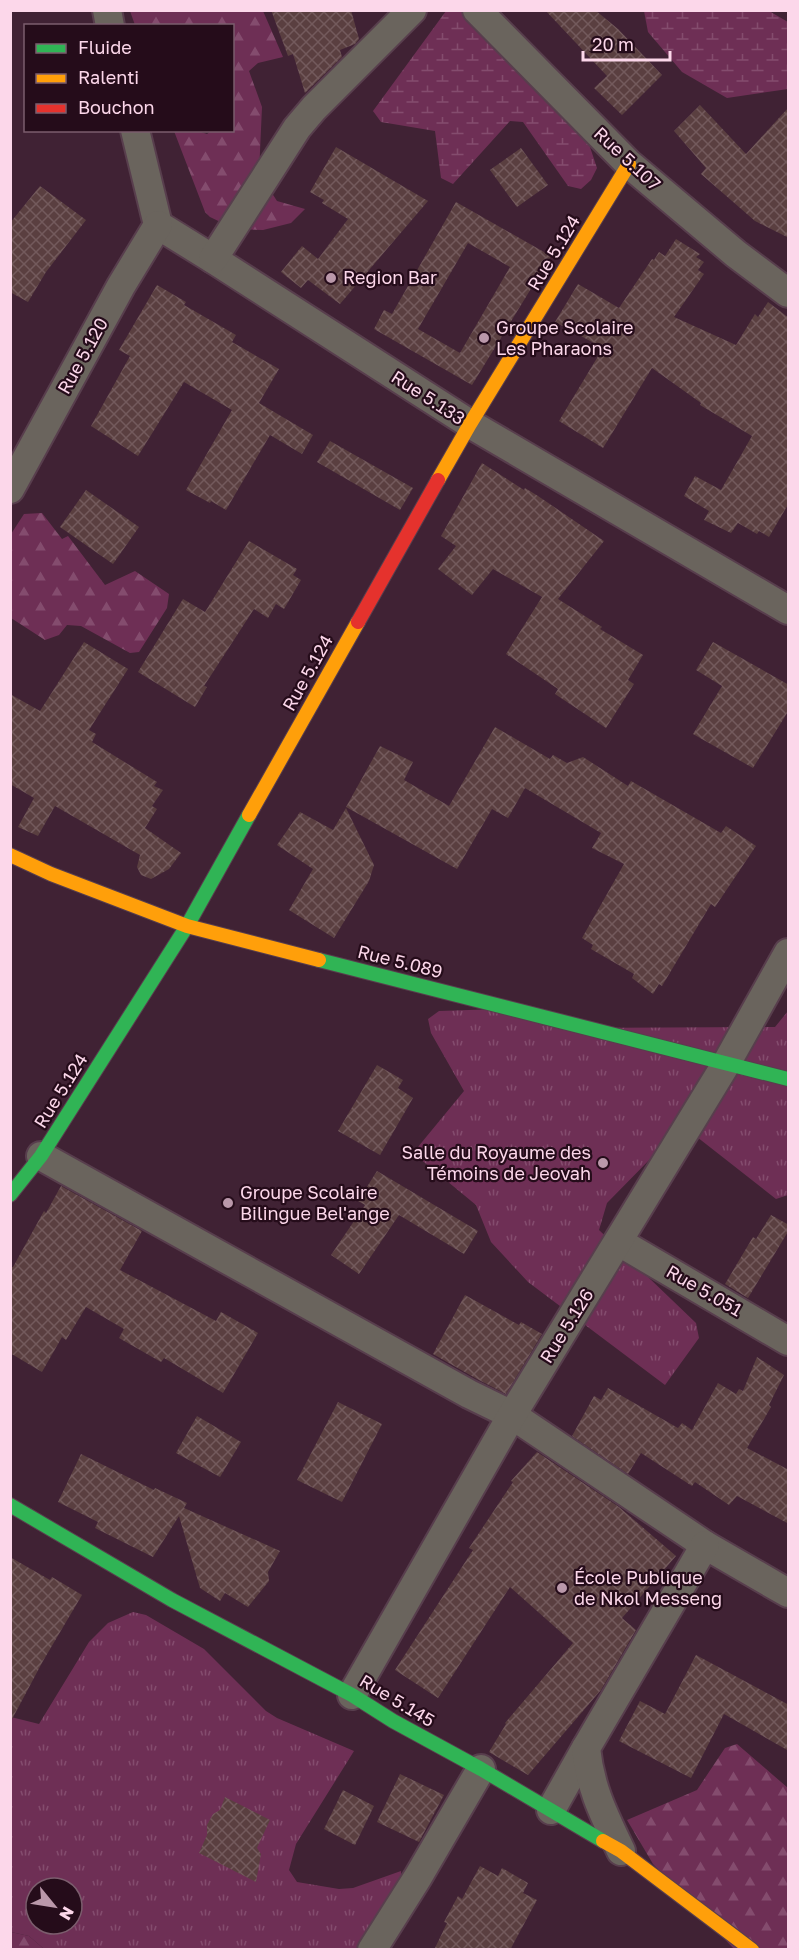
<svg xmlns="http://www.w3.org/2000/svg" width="799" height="1960" font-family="'Golos Text',sans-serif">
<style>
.grass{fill:url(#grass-tufts);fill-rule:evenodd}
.forest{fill:url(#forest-firs)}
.wetland{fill:url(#wetland-marsh)}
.building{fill:url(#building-cross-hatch);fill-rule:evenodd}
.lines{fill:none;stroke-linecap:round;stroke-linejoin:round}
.street-casing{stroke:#583e4d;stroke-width:32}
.fast-casing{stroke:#583e4d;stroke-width:16}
.slow-casing{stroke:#583e4d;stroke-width:16}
.jam-casing{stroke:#583e4d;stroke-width:16}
.street{stroke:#6a645d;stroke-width:28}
.fast{stroke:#30b455;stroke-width:14}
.slow{stroke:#ff9f0a;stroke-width:14}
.jam{stroke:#e5322d;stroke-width:14}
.poi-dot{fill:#ba98aa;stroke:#250c1a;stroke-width:2}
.labels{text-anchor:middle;stroke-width:4.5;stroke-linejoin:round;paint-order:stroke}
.street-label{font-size:18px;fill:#fcd7ea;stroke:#250c1a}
.poi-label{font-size:18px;fill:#fcd7ea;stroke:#250c1a;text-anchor:start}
</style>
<defs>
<pattern id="grass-tufts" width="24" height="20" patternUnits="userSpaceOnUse" patternTransform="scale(1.5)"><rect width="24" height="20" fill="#6e2f55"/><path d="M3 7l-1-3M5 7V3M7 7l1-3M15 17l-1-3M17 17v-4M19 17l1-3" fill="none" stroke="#844c6e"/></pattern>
<pattern id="forest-firs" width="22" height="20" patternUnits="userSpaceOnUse" patternTransform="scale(1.5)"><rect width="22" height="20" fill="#6e2f55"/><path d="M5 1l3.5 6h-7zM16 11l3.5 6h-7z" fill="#844c6e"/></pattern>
<pattern id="wetland-marsh" width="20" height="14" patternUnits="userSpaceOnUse" patternTransform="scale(1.5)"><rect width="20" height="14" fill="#6e2f55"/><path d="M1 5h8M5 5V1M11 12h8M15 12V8" fill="none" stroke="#844c6e"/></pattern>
<pattern id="building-cross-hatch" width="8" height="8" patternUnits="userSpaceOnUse" patternTransform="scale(1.5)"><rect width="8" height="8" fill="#5a3f40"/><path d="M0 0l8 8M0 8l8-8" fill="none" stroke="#735a5c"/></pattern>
</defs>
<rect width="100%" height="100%" fill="#402234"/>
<g class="grass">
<path d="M499,1009L565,1028L775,1027L788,1011V1195L776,1199L697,1137L659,1150L607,1203L599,1230L696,1323L699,1338L665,1385L528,1282L491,1242L476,1205L413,1153L464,1091L431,1033L428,1019L439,1011Z"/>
<path d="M133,1612L146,1615L204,1649L266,1711L277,1718L354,1751L296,1844L289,1870L297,1882L339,1889L353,1888L401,1871L402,1912L380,1949H44L29,1936L11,1932V1717L39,1724L89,1642L108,1623ZM36,1888H72V1924H36Z"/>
</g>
<g class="forest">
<path d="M130,11H263L283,57L258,63L249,71L262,107L259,173L277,201L305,209L291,223L263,230L235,229L210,217L205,212L174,131H198L207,134L211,131L232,130V26L135,25Z"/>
<path d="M42,513L62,539L68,536L105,585L135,571L169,594L167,608L139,652L130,653L81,626L67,625L59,635L45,640L11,618V534L24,514Z"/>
<path d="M737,1744L788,1788V1949H734L653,1864L627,1820L697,1790L725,1748Z"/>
<path d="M11,1932L29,1936L44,1949H11Z"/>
</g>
<g class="wetland">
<path d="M446,11H498L576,105L597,168L591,180L581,189L568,186L523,122L510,121L453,184L441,178L435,131L381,122L373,111Z"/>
<path d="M644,11H769L788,22V89L727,98L682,72L648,32Z"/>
</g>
<g class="building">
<path d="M271,10H351L359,39L355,44L340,50L342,57L305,93L293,54L288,56Z"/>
<path d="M545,10H595L618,29L662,75L622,115L594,88L607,76Z"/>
<path d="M700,105L746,154L789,107V238L755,221L701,174L706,168L674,131Z"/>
<path d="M336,147L428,201L340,304L308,280L301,288L281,272L302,246L318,259L348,219L322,203L324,200L310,192Z"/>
<path d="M521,148L548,185L517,207L490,170Z"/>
<path d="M40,186L86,220L46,272L28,302L10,292V223Z"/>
<path d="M456,202L551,256L472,385L374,329L384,310L392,314ZM468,243L510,267L460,353L418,329Z"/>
<path d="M676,239L700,254L696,257L704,262L698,270L704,274L674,317L736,345L755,314L758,317L768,302L789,318V503L769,537L759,531L757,534L738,523L731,533L704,520L709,511L684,496L695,476L721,490L752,436L700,405L701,403L652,368L603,448L559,421L603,348L555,322L578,284L619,308L652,259L654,260L659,252L665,256Z"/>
<path d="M157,285L186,302L184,305L236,335L232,342L279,369L259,403L313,435L302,454L270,435L226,510L211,501L210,503L186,490L232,410L184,382L138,456L91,426L130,356L119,350Z"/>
<path d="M330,441L413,488L400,510L317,462Z"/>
<path d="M482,463L524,490L525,488L538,496L604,541L558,599L602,627L600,629L643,655L628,680L634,684L606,728L555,694L558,689L506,654L542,597L493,569L472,595L438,569L456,546L441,536Z"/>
<path d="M86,490L139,527L113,564L60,527Z"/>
<path d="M249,541L297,569L293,575L301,580L284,609L276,604L268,618L254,609L204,686L207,687L195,707L138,672L183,599L205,612Z"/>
<path d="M84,642L128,669L89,730L96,734L92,742L157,782L154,786L163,790L152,806L157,809L145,828L181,853L169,869L151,879L141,875L137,867L140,855L55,806L38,836L18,827L34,798L10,784V694L40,711Z"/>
<path d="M713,642L789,685V710L753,768L693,734L722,686L696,670Z"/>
<path d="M495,727L550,759L553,755L567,763L583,757L628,786L631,781L721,833L726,826L756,846L715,907L711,904L662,986L659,984L653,994L632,978L634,974L591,949L593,945L582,938L624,864L592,848L601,833L525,788L508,818L492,809L457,869L346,807L380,746L413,762L404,780L449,806Z"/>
<path d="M346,808L374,865L369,881L334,938L289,910L313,869L277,845L300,812L333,830Z"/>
<path d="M377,1065L403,1080L398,1088L413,1098L380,1155L338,1131Z"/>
<path d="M377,1171L478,1231L464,1254L399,1215L359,1274L331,1255L365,1205L358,1201Z"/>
<path d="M61,1186L142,1231L120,1270L216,1321L221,1312L258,1333L223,1393L164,1358L161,1362L119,1338L124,1329L86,1307L66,1340L62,1337L42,1372L10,1353V1267H13L44,1211L46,1213Z"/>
<path d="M771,1215L789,1225V1230L748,1298L725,1284L753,1237L756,1239Z"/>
<path d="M465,1295L519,1325L521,1322L542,1334L506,1394L477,1379L433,1354Z"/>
<path d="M757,1357L784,1375L769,1405L771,1407L747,1448L789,1470V1524L737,1496L729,1505L695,1482L692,1486L641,1453L628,1474L572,1436L594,1396L601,1400L608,1388L678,1428L682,1423L692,1430L718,1383L736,1394L739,1389L743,1391Z"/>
<path d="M338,1402L382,1424L342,1502L297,1480Z"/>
<path d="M197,1416L241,1442L220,1477L176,1453Z"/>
<path d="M537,1452L619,1507L676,1556L622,1618L636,1630L601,1690L528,1775L489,1752L506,1724L505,1723L573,1643L510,1587L438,1698L395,1670L473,1550L469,1548L513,1482L511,1481Z"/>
<path d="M81,1454L154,1490L155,1488L187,1503L184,1508L280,1551L268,1572L269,1581L248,1607L225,1593L220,1601L200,1588L179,1516L153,1557L95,1528L98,1522L58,1502Z"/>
<path d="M10,1557L50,1580L52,1577L82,1595L43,1661L10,1723Z"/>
<path d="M696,1655L789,1705V1751L724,1714L691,1778L619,1741L640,1701L665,1714Z"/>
<path d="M400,1774L444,1795L419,1842L377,1822Z"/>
<path d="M343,1790L374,1806L355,1845L324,1829Z"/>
<path d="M225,1797L270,1820L257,1848L261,1854L256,1882L199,1853L207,1835V1825L213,1814L220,1810Z"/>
<path d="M480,1866L498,1876L502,1868L528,1883L523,1893L537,1900L510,1950H434L447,1923L444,1922L458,1896L462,1899Z"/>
</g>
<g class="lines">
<defs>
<g id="street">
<path d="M107,10L110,26"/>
<path d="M477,10L629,164L736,254L788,293"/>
<path d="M135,130L158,225L213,259L470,424L788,610"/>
<path d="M213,259L297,128L314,108L412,10"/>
<path d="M10,489L121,286L158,225"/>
<path d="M41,1156L469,1394L512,1415L705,1545L788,1593"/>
<path d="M619,1242L788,1341"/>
<path d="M352,1695L512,1415L726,1064L788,953"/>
<path d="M551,1810L586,1748"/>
<path d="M621,1851C604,1815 590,1788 586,1748L705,1545"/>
<path d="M372,1950L418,1877L481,1769"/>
</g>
<g id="fast">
<path d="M319,960L788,1079"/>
<path d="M10,1195L41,1156L187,926L249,815"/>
<path d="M10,1505L172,1600L352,1695L393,1721L481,1769L603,1841"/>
</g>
<g id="slow">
<path d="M438,480L470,424L629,164"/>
<path d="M249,815L358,622"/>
<path d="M10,855L51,874L187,926L319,960"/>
<path d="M603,1841L621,1851L752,1950"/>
</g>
<path id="jam" d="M358,622L438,480"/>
</defs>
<use href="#street" class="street-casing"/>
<use href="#fast" class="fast-casing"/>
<use href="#slow" class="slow-casing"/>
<use href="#jam" class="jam-casing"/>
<use href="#street" class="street"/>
<use href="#fast" class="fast"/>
<use href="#slow" class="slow"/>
<use href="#jam" class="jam"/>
</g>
<g class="poi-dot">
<circle cx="331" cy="278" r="6"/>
<circle cx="484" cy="338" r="6"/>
<circle cx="603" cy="1163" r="6"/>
<circle cx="228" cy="1203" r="6"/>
<circle cx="562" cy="1588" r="6"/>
</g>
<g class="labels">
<g class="street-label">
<text transform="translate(627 159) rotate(43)" y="6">Rue 5.107</text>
<text transform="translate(554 253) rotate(-59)" y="6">Rue 5.124</text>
<text transform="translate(83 356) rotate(-61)" y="6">Rue 5.120</text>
<text transform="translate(428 398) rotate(33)" y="6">Rue 5.133</text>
<text transform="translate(308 673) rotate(-61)" y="6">Rue 5.124</text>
<text transform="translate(400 962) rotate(14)" y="6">Rue 5.089</text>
<text transform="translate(61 1091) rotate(-58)" y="6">Rue 5.124</text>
<text transform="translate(704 1291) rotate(30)" y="6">Rue 5.051</text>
<text transform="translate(567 1326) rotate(-58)" y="6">Rue 5.126</text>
<text transform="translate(397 1701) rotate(31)" y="6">Rue 5.145</text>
</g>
<g class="poi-label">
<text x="343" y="284">Region Bar</text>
<text x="496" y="334">Groupe Scolaire<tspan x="496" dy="21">Les Pharaons</tspan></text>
<text x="591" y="1159" text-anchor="end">Salle du Royaume des<tspan x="591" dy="21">Témoins de Jeovah</tspan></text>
<text x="240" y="1199">Groupe Scolaire<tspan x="240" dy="21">Bilingue Bel'ange</tspan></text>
<text x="574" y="1584">École Publique<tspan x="574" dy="21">de Nkol Messeng</tspan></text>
</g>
</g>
<rect width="799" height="1960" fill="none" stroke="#fcd7ea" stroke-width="24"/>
<rect x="24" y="24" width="210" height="108" fill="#250c1a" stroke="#7b5d6d" stroke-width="1.5"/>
<rect x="36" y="44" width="30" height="9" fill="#30b455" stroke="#7b5d6d" stroke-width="1.5"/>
<text x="78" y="54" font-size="18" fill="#fcd7ea">Fluide</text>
<rect x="36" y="74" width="30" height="9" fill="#ff9f0a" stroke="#7b5d6d" stroke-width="1.5"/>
<text x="78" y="84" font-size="18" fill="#fcd7ea">Ralenti</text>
<rect x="36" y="104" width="30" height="9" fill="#e5322d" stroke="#7b5d6d" stroke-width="1.5"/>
<text x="78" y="114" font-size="18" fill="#fcd7ea">Bouchon</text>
<g transform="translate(54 1906) rotate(120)"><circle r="28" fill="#250c1a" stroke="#7b5d6d" stroke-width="1.5"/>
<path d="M0-4.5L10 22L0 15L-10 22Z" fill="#ba98aa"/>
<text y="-9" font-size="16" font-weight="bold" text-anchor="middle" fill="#fcd7ea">N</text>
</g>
<path d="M583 51v9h87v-9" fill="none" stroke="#fcd7ea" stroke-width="3"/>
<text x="592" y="51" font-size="18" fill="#fcd7ea" stroke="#250c1a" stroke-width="4.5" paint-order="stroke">20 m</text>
</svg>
